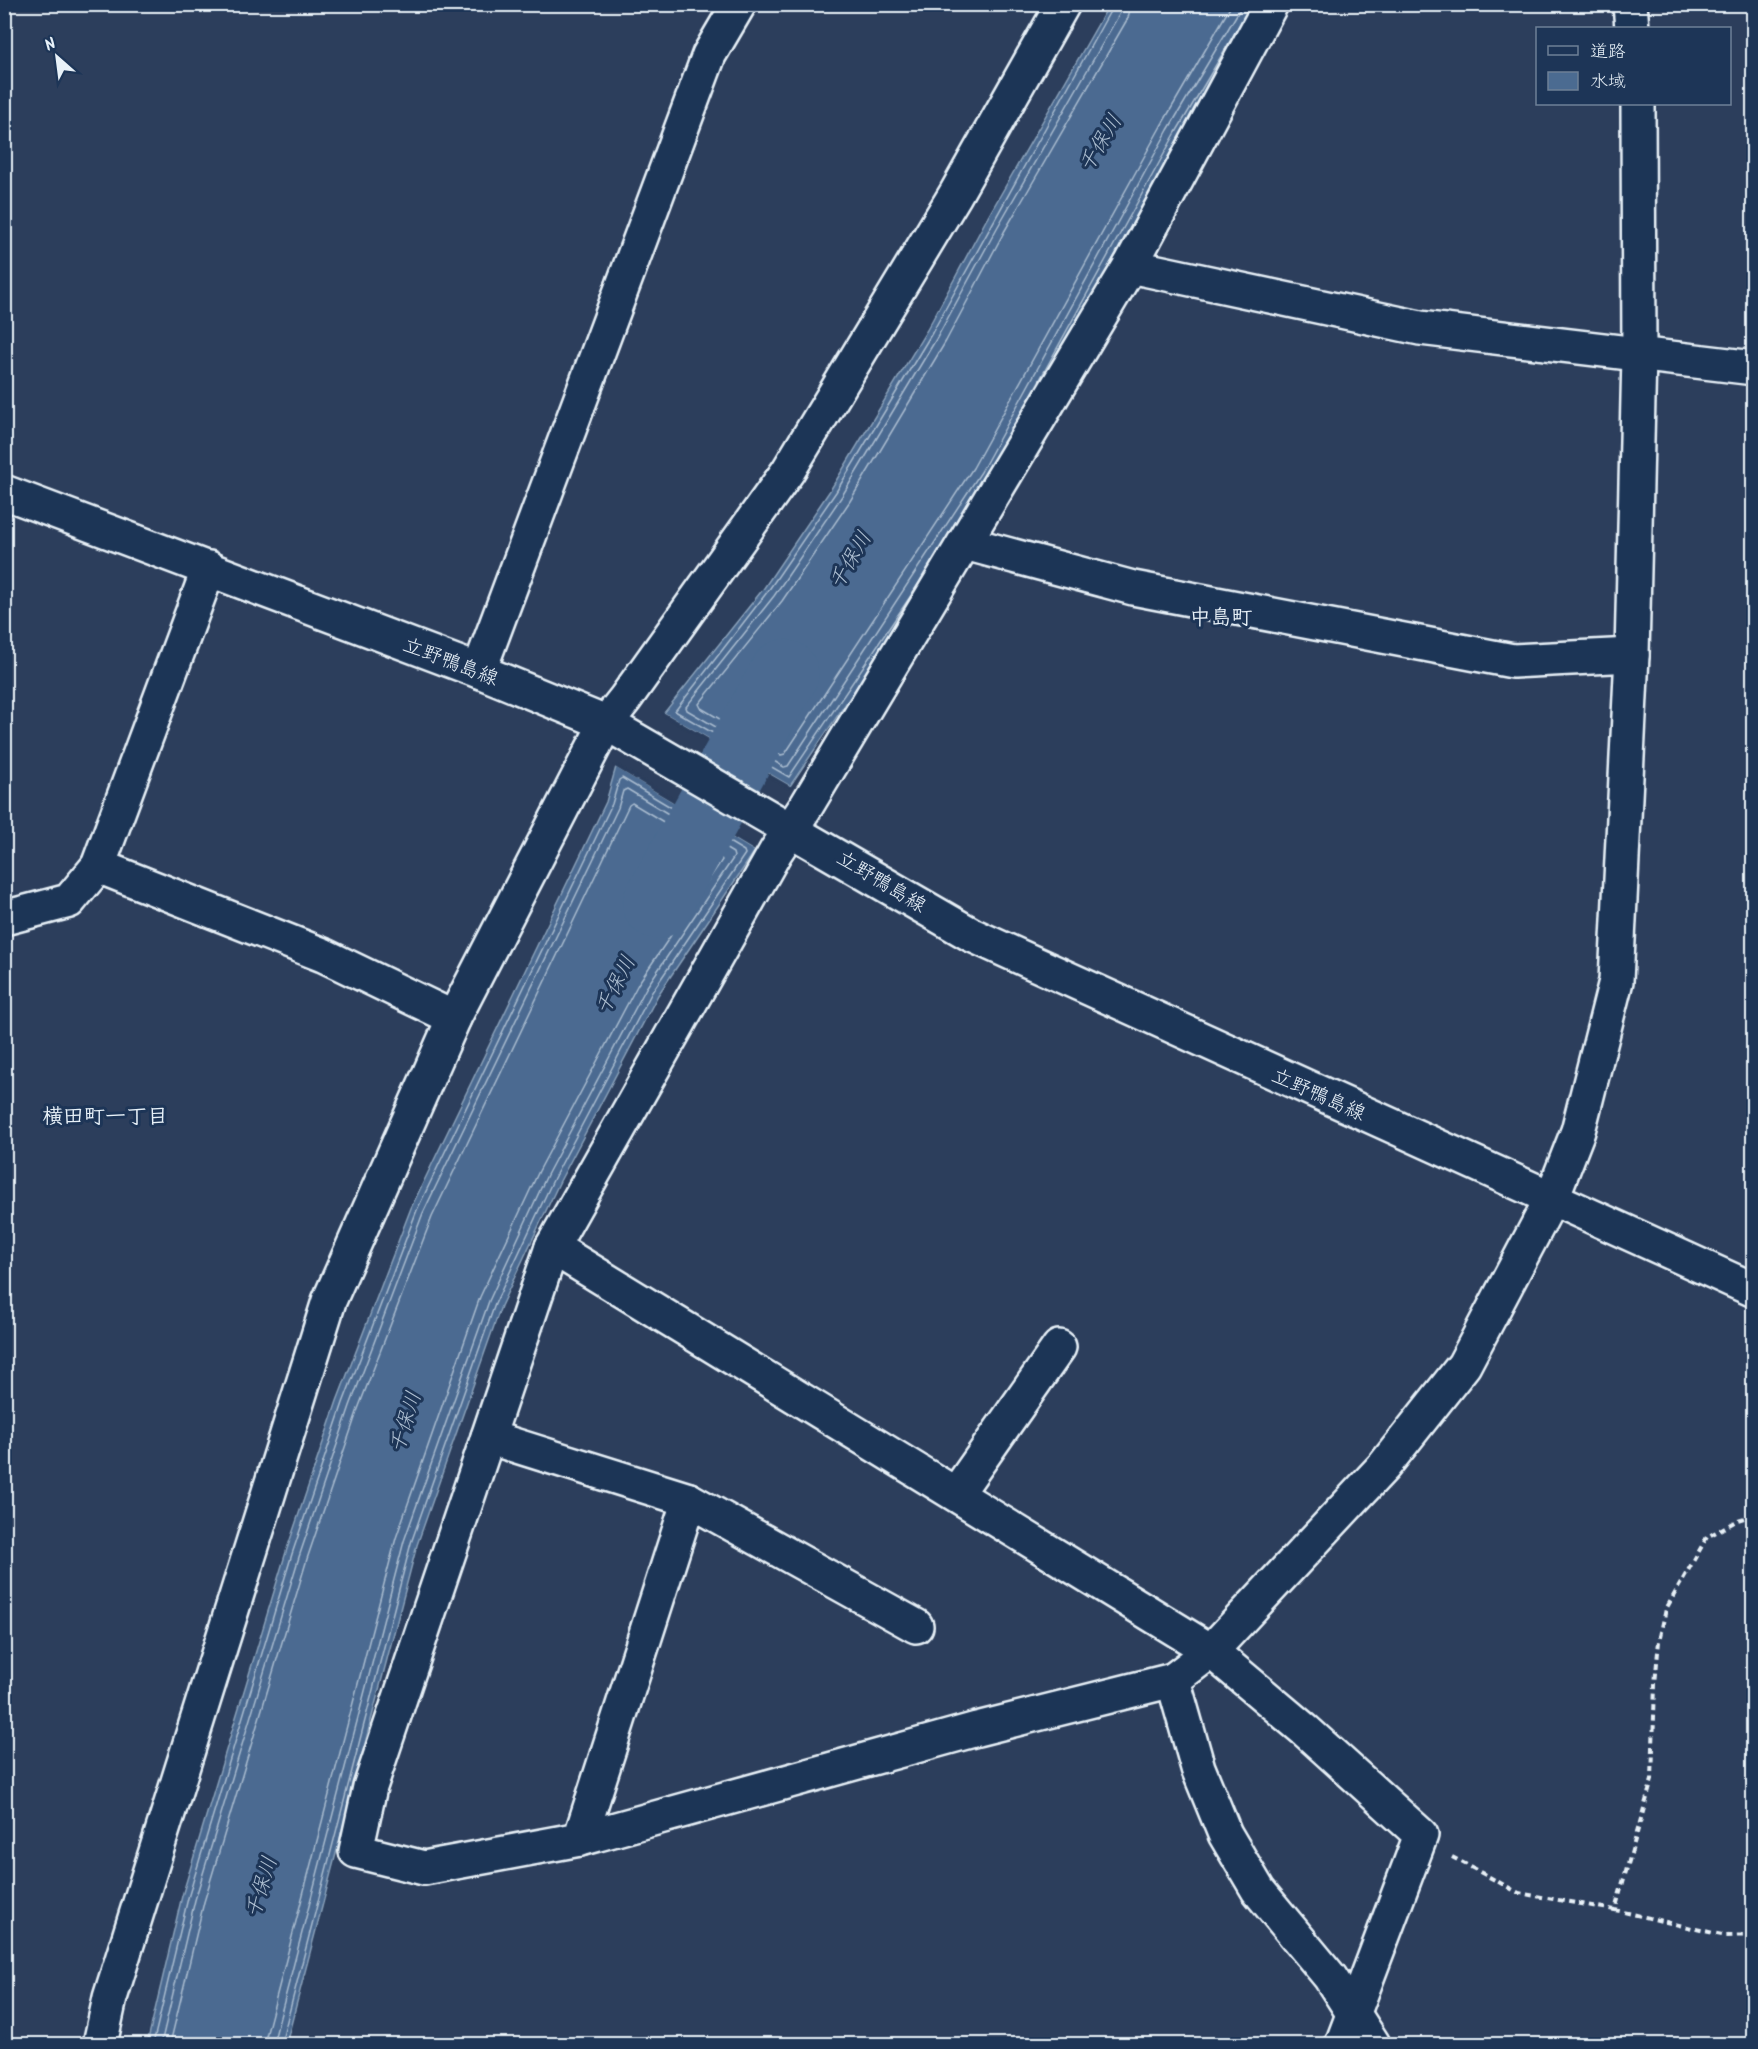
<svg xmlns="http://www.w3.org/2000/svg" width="1758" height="2049" font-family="Kalam,'Klee One',sans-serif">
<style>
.water{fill:#4b6b91;stroke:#8aa1ba;stroke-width:1.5}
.pier{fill:#2c3e5c}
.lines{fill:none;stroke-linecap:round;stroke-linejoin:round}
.shore{stroke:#a9bbcf;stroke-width:1.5}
.river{stroke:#4b6b91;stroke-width:69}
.street-casing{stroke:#e8f1f8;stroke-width:38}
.secondary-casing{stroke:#e8f1f8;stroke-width:38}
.path{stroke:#e8f1f8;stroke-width:4;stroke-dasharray:6 4.5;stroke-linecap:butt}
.street{stroke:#1d3557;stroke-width:33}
.secondary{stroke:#1d3557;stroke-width:33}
.labels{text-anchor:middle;stroke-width:6;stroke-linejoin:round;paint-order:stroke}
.street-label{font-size:20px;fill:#e8f1f8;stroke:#1d3557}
.water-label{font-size:21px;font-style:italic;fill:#b1c2d4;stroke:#1d3557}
.neighbourhood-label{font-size:21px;font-weight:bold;fill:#e8f1f8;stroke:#1d3557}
</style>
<rect width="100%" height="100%" fill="#2c3e5c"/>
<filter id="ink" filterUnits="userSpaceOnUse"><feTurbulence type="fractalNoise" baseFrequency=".0167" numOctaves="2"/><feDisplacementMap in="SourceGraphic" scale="12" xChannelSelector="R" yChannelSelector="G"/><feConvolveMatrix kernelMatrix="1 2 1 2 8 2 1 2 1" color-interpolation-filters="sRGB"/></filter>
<g filter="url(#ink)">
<g class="water">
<path d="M1109,5H1258L1180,137L993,479L909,610L790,786L664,713L764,588L831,489L927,330L985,222Z"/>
<path d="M616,767L755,851L658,995L560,1181L501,1306L417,1545L286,2044H147L182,1896L286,1552L337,1401L411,1208L606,802Z"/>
</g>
<g class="pier">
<path d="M661,711L790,786H794L789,789L662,715Z"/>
<path d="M618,765L756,848L755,851L613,766Z"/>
</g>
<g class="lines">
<g class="shore">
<path d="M1122,4L1120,13L997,228L938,336L842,496L774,596L686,707L687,710L784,767L788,766L981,472L1168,130L1243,4"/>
<path d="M1131,4L1128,18L1004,232L946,341L850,501L782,601L699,704L701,708L781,755L785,754L973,468L1161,126L1232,4"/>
<path d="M1028,401L1175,134L1239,26"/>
<path d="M920,582L789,777L675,711L768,591L836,492L932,333L1114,4"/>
<path d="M153,2044L188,1898L292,1554L343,1403L417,1210L612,804L619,780L622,778L744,851L745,854L652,992L554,1178L495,1304L411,1543L281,2044"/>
<path d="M161,2044L195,1900L299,1557L350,1406L423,1213L618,808L623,791L627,789L733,853L734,857L646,988L547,1175L489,1301L404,1541L273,2044"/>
<path d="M170,2044L204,1902L307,1559L358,1409L432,1217L629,805L632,803L720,856L722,860L638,984L539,1171L480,1297L396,1538L264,2044"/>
</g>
<path class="river" d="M657,904L784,674"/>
<defs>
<g id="street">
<path d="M1630,4L1632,28"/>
<path d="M1130,266L1420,328L1754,368"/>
<path d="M965,543L1133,588L1513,661L1632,655"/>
<path d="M479,671L709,55L739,4"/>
<path d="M98,866L323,955L454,1018"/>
<path d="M4,918L69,901L98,866L209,568"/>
<path d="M552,1247L1211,1651L1306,1731L1421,1835L1342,2044"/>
<path d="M488,1437L689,1500L916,1626"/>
<path d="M956,1494L1059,1347"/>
<path d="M689,1500L580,1839L424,1868L356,1851L370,1787L552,1247L776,851L807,805L1130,266L1271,4"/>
<path d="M580,1839L977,1729L1173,1680"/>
<path d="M100,2044L110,1998L329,1301L454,1018L606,723L625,699L788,471L955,195L1063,4"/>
<path d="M1373,2044L1330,1977L1258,1890L1225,1834L1198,1768L1173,1680L1211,1651L1384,1466L1464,1365L1551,1200L1578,1131L1616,981L1632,655L1639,355L1638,104"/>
</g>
<path id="secondary" d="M4,492L479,671L606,723L972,935L1754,1290"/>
</defs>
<use href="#street" class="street-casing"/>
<use href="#secondary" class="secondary-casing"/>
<g class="path">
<path d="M1754,1515L1738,1520L1707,1537L1666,1609L1659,1641L1655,1684L1652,1780L1615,1910L1726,1936L1754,1935"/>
<path d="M1452,1857L1519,1893L1615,1910"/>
</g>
<use href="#street" class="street"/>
<use href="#secondary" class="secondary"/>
</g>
</g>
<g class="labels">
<g class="street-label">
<text transform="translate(451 661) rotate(21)" y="7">立野鴨島線</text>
<text transform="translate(882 881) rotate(31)" y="7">立野鴨島線</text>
<text transform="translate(1319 1094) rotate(24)" y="7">立野鴨島線</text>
</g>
<g class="water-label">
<text transform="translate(1100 143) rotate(-59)" y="7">千保川</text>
<text transform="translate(850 560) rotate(-60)" y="7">千保川</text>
<text transform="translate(615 985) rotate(-63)" y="7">千保川</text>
<text transform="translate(405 1422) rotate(-73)" y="7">千保川</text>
<text transform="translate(261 1887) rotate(-73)" y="7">千保川</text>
</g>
<g class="neighbourhood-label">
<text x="1221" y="624">中島町</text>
<text x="105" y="1123">横田町一丁目</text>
</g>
</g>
<rect width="1758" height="2049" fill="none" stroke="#1d3557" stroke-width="24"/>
<rect x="12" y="12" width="1734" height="2025" fill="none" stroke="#e8f1f8" stroke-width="2" filter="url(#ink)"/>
<rect x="1536" y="27" width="195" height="78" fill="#1d3557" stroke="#6e8097" stroke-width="1.5"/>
<rect x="1548" y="46" width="30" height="9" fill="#1d3557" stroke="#6e8097" stroke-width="1.5"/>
<text x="1590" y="57" font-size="18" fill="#e8f1f8">道路</text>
<rect x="1548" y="72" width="30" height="18" fill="#4b6b91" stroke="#6e8097" stroke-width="1.5"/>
<text x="1590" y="87" font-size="18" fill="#e8f1f8">水域</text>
<g transform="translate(57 57) rotate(332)" stroke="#1d3557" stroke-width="4.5" paint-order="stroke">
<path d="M0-4.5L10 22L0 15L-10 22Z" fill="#e8f1f8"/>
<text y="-9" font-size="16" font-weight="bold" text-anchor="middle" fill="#e8f1f8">N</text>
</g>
</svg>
